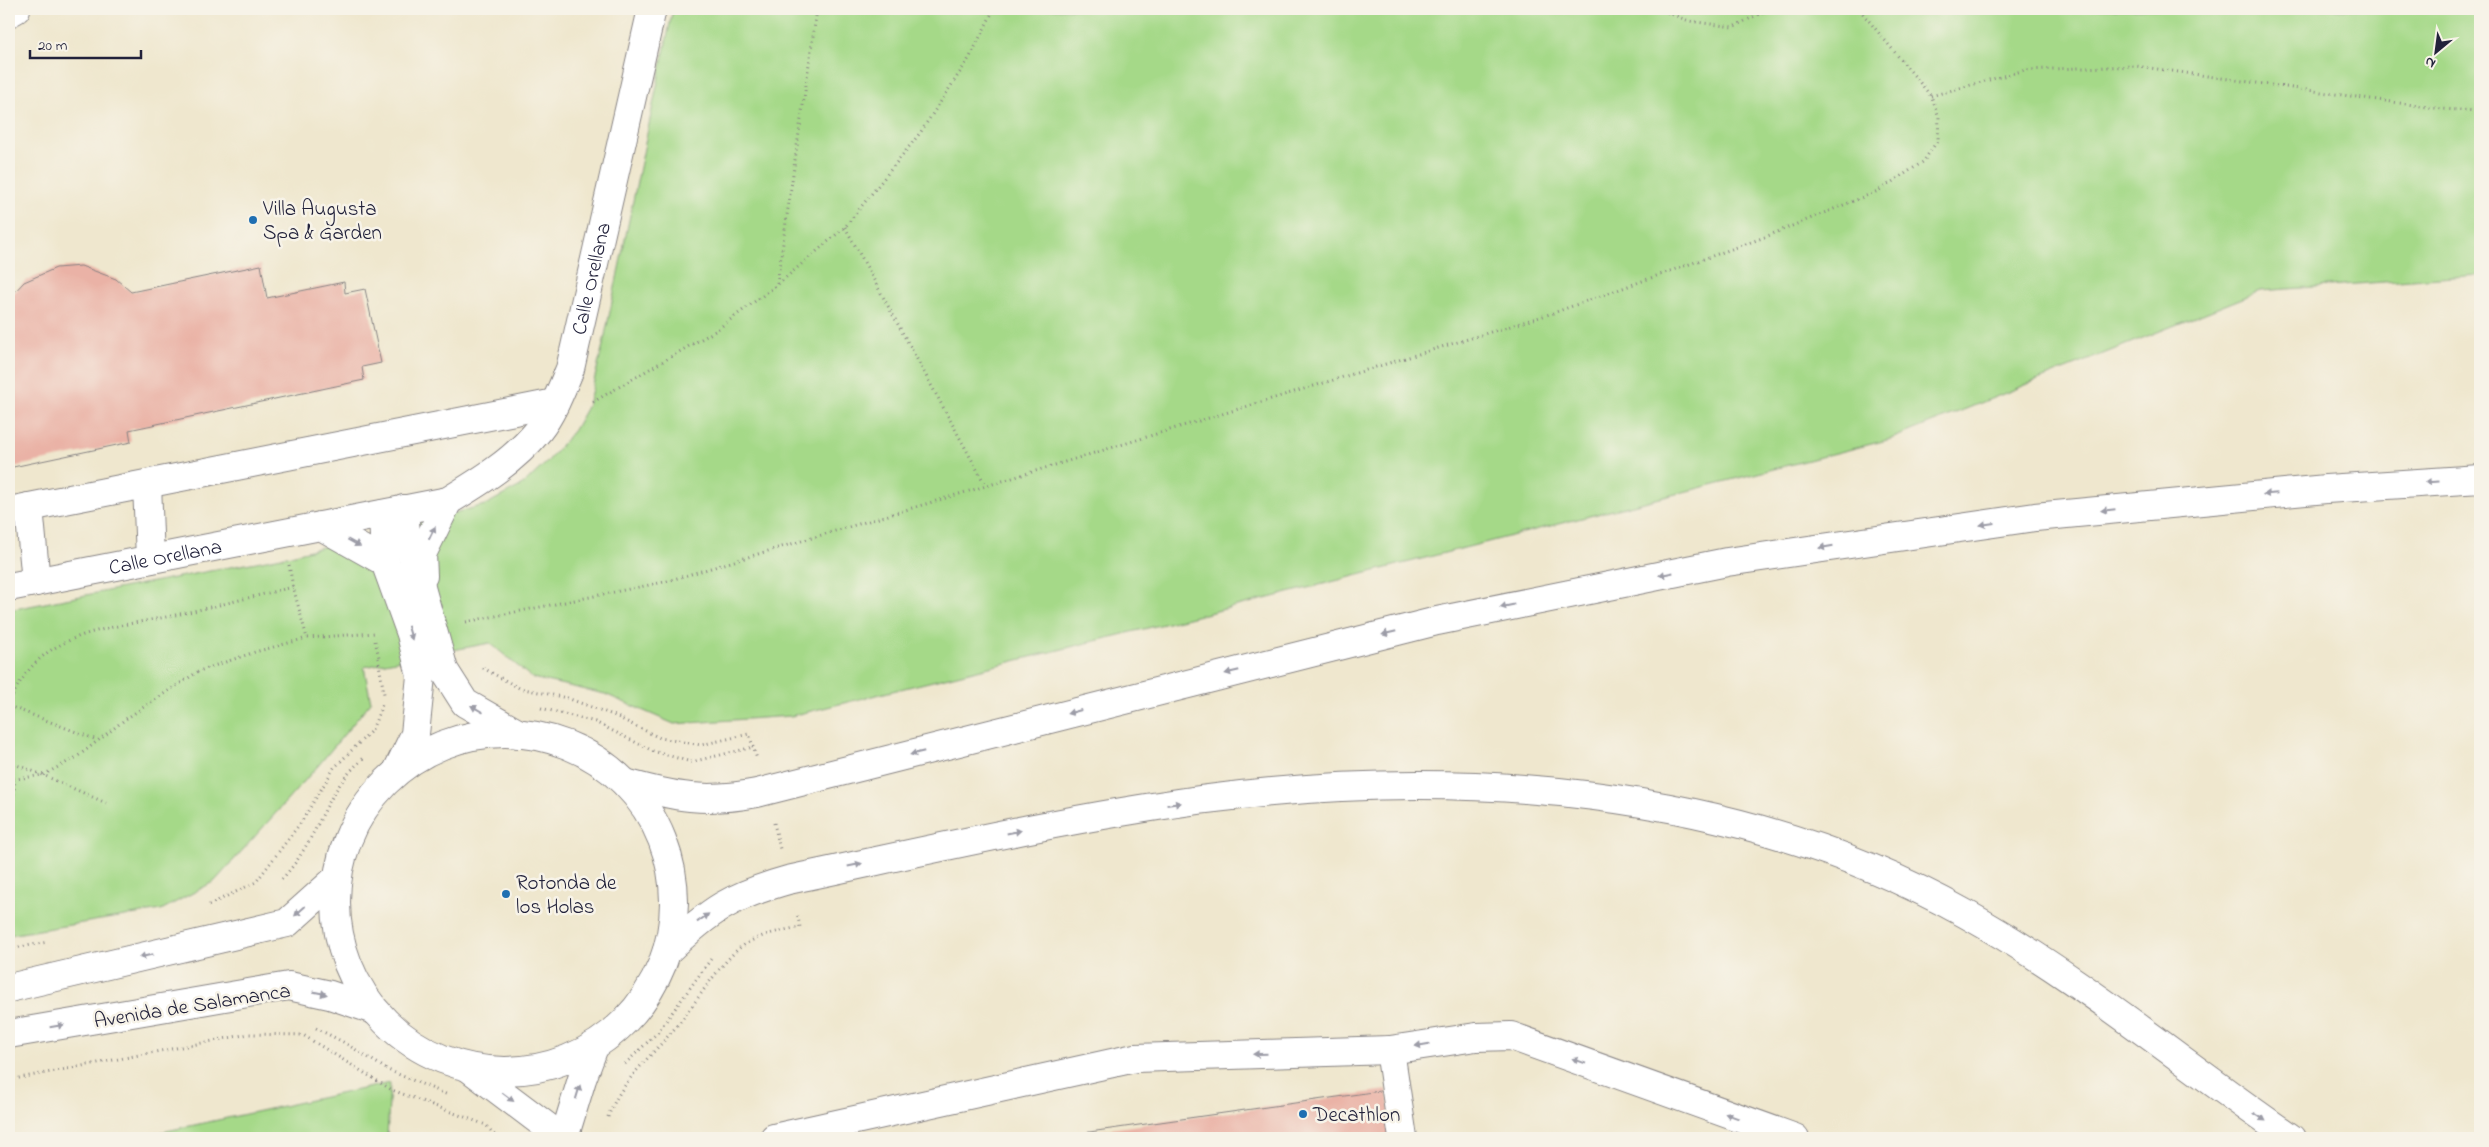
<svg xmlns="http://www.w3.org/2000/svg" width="2489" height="1147" font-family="'Indie Flower',sans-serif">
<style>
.green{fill:#a5d988;stroke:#647e62}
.building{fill:#eab2a6}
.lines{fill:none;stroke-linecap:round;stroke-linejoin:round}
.minor-casing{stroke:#888484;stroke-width:30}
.highway-casing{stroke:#888484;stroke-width:30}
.path{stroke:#888484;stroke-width:3;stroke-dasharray:1 4;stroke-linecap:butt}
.minor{stroke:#fff;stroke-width:28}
.highway{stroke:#fff;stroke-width:28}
.oneway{fill:#9c9ca7}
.poi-dot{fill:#1f6fb2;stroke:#f7f3e8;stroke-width:2}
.labels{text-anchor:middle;stroke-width:5;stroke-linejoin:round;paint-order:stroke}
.poi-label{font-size:21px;fill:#22223b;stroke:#f7f3e8;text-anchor:start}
.street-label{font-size:21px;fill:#22223b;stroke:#f7f3e8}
</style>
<rect width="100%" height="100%" fill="#f7f3e8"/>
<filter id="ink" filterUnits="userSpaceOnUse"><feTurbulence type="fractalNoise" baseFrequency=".02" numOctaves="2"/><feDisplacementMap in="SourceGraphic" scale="10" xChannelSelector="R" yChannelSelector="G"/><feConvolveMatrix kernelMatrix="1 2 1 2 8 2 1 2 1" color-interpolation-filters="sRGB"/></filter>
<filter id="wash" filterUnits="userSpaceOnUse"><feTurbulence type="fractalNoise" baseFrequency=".0096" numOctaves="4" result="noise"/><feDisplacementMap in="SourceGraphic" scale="20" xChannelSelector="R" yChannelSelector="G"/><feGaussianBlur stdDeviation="1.12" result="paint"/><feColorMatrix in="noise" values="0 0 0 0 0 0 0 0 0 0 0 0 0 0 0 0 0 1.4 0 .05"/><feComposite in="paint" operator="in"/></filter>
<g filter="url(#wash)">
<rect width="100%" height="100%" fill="#efe7ce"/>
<g class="green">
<path d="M673,9H2480V275L2260,291L1891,439L1249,603L791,716L674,724L605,694L532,678L490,643L364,667L371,702L317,767L215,881L161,910L9,935V610L287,556L485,505L524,484L548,461L574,430L588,405L603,345Z"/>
<path d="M390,1083L387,1138H134Z"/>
</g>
<g id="blocks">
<g class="building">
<path d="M261,265L267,298L344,282L345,293L365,289L381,363L362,367L364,380L129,430L131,442L13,467L9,454V298L24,282L56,268L81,266L116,279L131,292Z"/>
<path d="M1387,1090L1393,1138H1054V1137Z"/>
</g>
</g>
</g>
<g filter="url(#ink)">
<use href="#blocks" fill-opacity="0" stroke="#888484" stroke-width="1"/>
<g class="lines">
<defs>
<g id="minor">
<path d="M9,13L16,9"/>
<path d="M147,484L150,559"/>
<path d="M29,507L36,582"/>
<path d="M404,509L406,534L444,670L465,703L519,734"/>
<path d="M9,511L555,403"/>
<path d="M383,514L385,562L411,634L421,676L415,734L397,771"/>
<path d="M321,526L385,562"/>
<path d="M423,576L422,554L448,501"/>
<path id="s1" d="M9,587L448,501C481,481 514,461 539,430C553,412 561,390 570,369L652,9"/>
<path d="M1390,1050L1403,1138"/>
<path d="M469,1068L562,1138"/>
<path d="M564,1138L582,1079L594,1047"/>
<path d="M774,1138L1135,1058L1390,1050L1476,1037L1511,1036L1795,1138"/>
</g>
<g id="highway">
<circle cx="505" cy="902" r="169"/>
<path d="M625,783C675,797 705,803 757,793L1437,621L1727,562L2035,517L2326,489L2480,479"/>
<path d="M667,951C710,910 731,896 788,880C925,851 1061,819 1199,800C1457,766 1736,785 1966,914C2081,978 2183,1064 2291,1138"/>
<path d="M9,988L287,923L336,879"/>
<path d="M9,1034L289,986L330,995L374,1010"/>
</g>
</defs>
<use href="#minor" class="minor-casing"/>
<use href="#highway" class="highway-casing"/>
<g class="path">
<path d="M1658,9L1689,21L1733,27L1769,9"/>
<path d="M1931,96L2025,70L2136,66L2442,109L2480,111"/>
<path d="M845,227L986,486"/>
<path d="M777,284L817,9"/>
<path d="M593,402L715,331L777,285L845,227L920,133L970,57L994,9"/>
<path d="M289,565L293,587"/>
<path d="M466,622L664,582L986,486L1553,313L1765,237L1878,191L1923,162L1938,140L1939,117L1931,96L1859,9"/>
<path d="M375,641L379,657"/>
<path d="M378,658L384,694"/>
<path d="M483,668L519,688L567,698L613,715L660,738L701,745L749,734L757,759"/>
<path d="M9,705C17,681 37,656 60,645C91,628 132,624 166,617C209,608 251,597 293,587L307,638L375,633"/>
<path d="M9,706L97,740"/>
<path d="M541,708L595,722L653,751L691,762L754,747"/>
<path d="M9,762L43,775L106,803"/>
<path d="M9,780L43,775L77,757L127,718L199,671L255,652L307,638"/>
<path d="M774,823L780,849"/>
<path d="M9,849L15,780"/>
<path d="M282,879C289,871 296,863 301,854C325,817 329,788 365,757"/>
<path d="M209,905L256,882L302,821L334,768L372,730L382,705"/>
<path d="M9,949L48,942"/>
<path d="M316,1028L345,1043L388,1070L448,1095"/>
<path d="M625,1064L658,1032L711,959"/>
<path d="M9,1080L249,1034L303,1035L392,1090L486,1125L497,1138"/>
<path d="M608,1117C622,1078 654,1055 679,1023C698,1000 714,972 736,951C752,936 779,931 800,927L797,913"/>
</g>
<use href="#minor" class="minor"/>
<use href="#highway" class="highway"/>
</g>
<defs><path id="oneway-solid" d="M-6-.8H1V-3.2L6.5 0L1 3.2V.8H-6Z" transform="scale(1.25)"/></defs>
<g class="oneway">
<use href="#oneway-solid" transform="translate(2432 482) rotate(176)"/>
<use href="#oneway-solid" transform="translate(2270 494) rotate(175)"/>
<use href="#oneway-solid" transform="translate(2108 510) rotate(174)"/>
<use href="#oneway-solid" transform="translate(1987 524) rotate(172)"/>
<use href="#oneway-solid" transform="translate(432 533) rotate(-64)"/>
<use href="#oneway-solid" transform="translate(354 543) rotate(28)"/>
<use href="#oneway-solid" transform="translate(1826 547) rotate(171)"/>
<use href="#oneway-solid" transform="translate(1666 574) rotate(169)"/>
<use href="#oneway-solid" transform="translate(1507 606) rotate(168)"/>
<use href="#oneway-solid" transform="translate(410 633) rotate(73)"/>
<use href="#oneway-solid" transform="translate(1389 633) rotate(166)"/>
<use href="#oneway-solid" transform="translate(1232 672) rotate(166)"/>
<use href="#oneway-solid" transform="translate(477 709) rotate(-150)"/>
<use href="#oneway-solid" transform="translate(1074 712) rotate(165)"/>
<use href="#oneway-solid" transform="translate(917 753) rotate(166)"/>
<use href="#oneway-solid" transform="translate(1174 804) rotate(-8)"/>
<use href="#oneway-solid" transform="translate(1014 832) rotate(-12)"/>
<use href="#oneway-solid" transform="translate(855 865) rotate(-12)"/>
<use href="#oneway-solid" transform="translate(300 911) rotate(138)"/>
<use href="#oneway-solid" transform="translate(703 918) rotate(-36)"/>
<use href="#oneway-solid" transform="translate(146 956) rotate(167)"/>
<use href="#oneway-solid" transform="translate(320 993) rotate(12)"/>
<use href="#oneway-solid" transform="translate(57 1026) rotate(-10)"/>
<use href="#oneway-solid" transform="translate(1422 1045) rotate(171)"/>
<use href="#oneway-solid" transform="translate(1260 1054) rotate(178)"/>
<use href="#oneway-solid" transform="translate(1579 1061) rotate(-160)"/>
<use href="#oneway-solid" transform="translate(578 1092) rotate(-73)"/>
<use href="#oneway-solid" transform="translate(508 1097) rotate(37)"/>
<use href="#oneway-solid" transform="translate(1732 1116) rotate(-160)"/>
<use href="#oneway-solid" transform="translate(2260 1117) rotate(34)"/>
</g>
</g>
<g class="poi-dot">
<circle cx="253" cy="220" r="5"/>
<circle cx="506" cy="894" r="5"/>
<circle cx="1303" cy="1114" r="5"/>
</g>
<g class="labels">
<g class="poi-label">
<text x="263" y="215">Villa Augusta<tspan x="263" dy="24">Spa &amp; Garden</tspan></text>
<text x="516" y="889">Rotonda de<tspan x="516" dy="24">los Holas</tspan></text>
<text x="1313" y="1121">Decathlon</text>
</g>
<g class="street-label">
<text dy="7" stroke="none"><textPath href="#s1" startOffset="725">Calle Orellana</textPath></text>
<text dy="7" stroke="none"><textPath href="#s1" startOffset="159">Calle Orellana</textPath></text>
<text transform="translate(192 1005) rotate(-9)" y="7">Avenida de Salamanca</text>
</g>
</g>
<rect width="2489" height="1147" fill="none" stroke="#f7f3e8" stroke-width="30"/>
<g transform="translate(2436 52) rotate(209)" stroke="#f7f3e8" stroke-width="4" paint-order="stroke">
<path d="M0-4L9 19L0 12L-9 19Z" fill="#22223b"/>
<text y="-8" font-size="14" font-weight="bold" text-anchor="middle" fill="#22223b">N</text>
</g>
<path d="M30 50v8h111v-8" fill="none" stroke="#22223b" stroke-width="2.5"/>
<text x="38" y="50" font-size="15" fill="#22223b" stroke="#f7f3e8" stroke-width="4" paint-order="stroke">20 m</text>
</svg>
